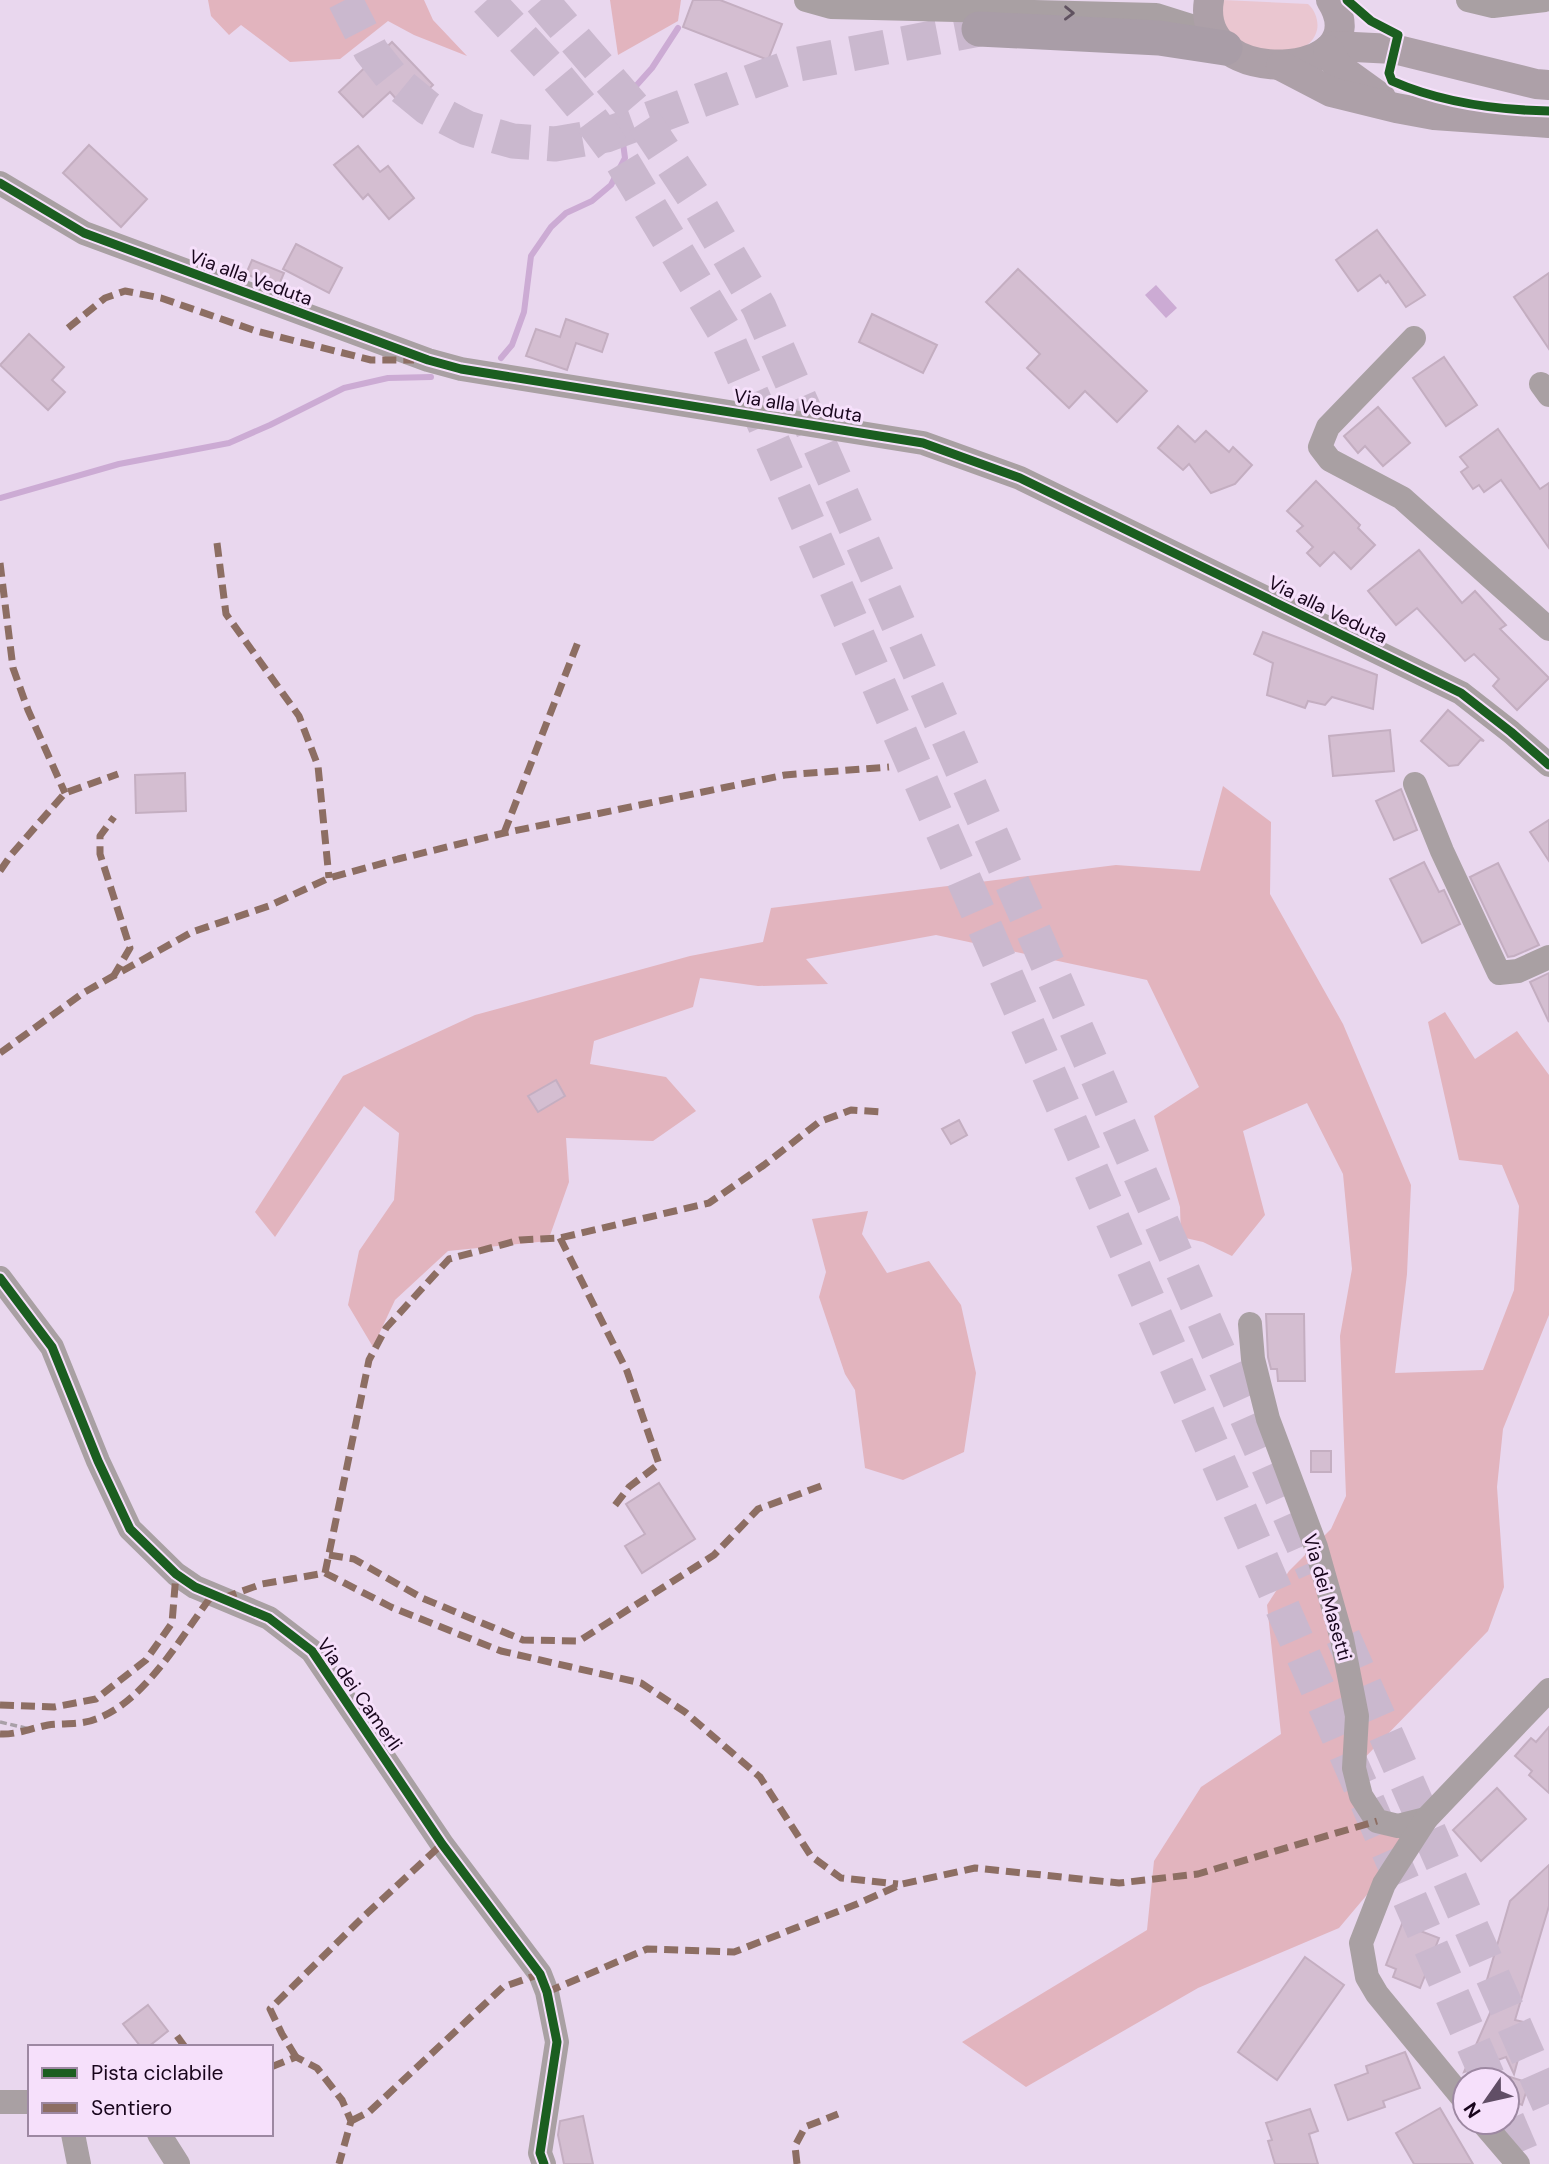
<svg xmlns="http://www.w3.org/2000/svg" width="1549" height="2164" font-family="'DM Sans',sans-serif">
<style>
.green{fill:#eac6d0}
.forest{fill:#e2b4be}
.water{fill:#ccabd4}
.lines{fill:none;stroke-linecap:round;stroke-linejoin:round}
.stream{stroke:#ccabd4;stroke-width:6}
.building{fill:#d4bed1;stroke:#c4aec1;stroke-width:2}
.highway-tunnel{stroke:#cab8ce;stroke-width:35;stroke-dasharray:35 18;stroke-linecap:butt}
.path{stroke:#a9a0a8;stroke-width:3.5;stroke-dasharray:7 3.5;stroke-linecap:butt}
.minor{stroke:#a9a0a3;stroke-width:24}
.major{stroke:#ada0a8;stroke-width:30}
.highway{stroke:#a99da7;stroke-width:35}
.quiet{stroke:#8d6e63;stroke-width:7;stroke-dasharray:14 7;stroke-linecap:butt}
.cycleway-casing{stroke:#f6e0fb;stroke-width:13}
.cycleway{stroke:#1b5e20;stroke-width:9}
.oneway{stroke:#605260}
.labels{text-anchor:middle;stroke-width:6;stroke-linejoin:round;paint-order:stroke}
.street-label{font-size:19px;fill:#18051c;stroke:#f6e0fb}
</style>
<rect width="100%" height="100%" fill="#e9d7ee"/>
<path class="green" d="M1223,0L1308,4C1315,10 1319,21 1317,30C1308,64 1259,49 1236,45L1216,9Z"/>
<g class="forest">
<path d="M208,0H424L433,20L467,56L414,35L388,21L340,59L290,62L241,25L229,35L211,16Z"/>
<path d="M610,0H681L678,21L618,55Z"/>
<path d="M1223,786L1271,822L1270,894L1343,1024L1411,1185L1407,1274L1395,1373L1483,1370L1514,1290L1519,1206L1502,1165L1459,1160L1428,1022L1445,1012L1475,1059L1517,1031L1549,1075V1315L1503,1429L1497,1487L1504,1587L1488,1631L1344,1779L1367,1836L1429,1821L1339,1928L1198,1988L1026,2087L962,2042L1147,1930L1154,1861L1201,1787L1281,1734L1267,1605L1289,1571L1331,1529L1346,1496L1340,1336L1352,1269L1343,1174L1307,1103L1243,1131L1265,1215L1232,1256L1203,1242L1181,1237L1180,1207L1154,1116L1199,1087L1147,980L936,935L806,959L828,984L758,986L700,978L693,1007L594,1041L590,1064L666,1077L696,1111L653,1141L566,1138L569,1182L548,1241L448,1251L395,1300L373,1347L348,1305L359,1251L394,1200L399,1133L364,1106L275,1237L255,1212L343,1076L475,1015L690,956L763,942L771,908L1116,865L1200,871Z"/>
<path d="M868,1211L862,1234L887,1273L929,1261L961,1305L976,1373L964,1452L903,1480L865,1468L855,1390L845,1374L819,1297L826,1272L812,1219Z"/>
</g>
<path class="water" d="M1156,285L1177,308L1166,318L1145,295Z"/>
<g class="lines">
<g class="stream">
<path d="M501,358L512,345L524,312L531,256L551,227L566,213L592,201L611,185L625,158L619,113L635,87L652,68L678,28"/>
<path d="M0,498L119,464L229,443L270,425L344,388L388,378L431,377"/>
</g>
</g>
<g class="building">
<path d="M693,0H720L782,24L768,60L683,27Z"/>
<path d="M392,42L433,85L406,110L390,92L363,117L339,92Z"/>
<path d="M89,145L147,199L121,227L63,173Z"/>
<path d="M358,146L380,172L388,166L414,198L389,219L368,194L363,199L334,165Z"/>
<path d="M1377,230L1425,295L1406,307L1388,281L1386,283L1380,275L1358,291L1336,260Z"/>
<path d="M296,244L342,268L329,293L283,269Z"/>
<path d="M252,260L284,273L278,287L246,274Z"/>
<path d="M1018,269L1147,391L1117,422L1085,391L1069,408L1027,368L1040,354L986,302Z"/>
<path d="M1549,273V349L1514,297Z"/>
<path d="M872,314L937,345L923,373L859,342Z"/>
<path d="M566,319L608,334L602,352L576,343L567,370L526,356L536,329L560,337Z"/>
<path d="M29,334L64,367L52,380L65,392L48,410L0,365Z"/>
<path d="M1444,357L1477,405L1446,426L1413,378Z"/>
<path d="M1378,407L1410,443L1383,466L1365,446L1358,453L1344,436Z"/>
<path d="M1178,426L1195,442L1206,431L1229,452L1233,447L1252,465L1235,484L1211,493L1189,464L1183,470L1158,448Z"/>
<path d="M1498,429L1540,489L1549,483V548L1501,480L1484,492L1479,485L1473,489L1461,472L1468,467L1460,457Z"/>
<path d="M1316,481L1360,525L1358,528L1375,545L1351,569L1334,552L1320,566L1307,553L1313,547L1297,531L1303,526L1287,511Z"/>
<path d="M1419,550L1462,603L1475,591L1506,625L1500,629L1549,678L1517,710L1493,686L1499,679L1474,654L1465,661L1417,608L1396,625L1368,591Z"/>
<path d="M1263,632L1377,675L1373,709L1332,697L1325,705L1308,701L1305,708L1267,695L1273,663L1254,654Z"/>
<path d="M1448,710L1484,741L1480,740L1458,765L1449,766L1421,741Z"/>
<path d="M1390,730L1394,771L1333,776L1329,736Z"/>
<path d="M185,773L186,811L136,813L135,775Z"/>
<path d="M1401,789L1417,830L1394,840L1376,801Z"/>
<path d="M1549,820V861L1530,832Z"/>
<path d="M1424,862L1439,892L1444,890L1460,924L1422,943L1390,879Z"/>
<path d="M1498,863L1539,945L1514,956L1508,957L1470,877Z"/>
<path d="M1549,973V1022L1530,982Z"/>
<path d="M556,1080L565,1096L538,1112L528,1096Z"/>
<path d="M959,1120L967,1135L951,1144L942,1129Z"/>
<path d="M1266,1314H1304L1305,1381H1278L1277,1369H1271L1268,1357Z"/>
<rect x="1311" y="1451" width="20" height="21"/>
<path d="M659,1483L695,1539L642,1573L625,1546L645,1534L626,1504Z"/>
<path d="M1549,1727V1793L1529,1775L1532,1771L1515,1756L1531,1738L1536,1742Z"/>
<path d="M1497,1788L1526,1819L1481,1861L1453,1830Z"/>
<path d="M1549,1865V1906L1515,2020L1528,2023L1514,2074L1506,2057L1464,2072L1498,1995L1484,1990L1510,1901Z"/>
<path d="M1402,1924L1439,1938L1434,1951L1439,1953L1431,1975L1426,1973L1420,1988L1393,1977L1396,1969L1386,1965Z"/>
<path d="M1305,1957L1344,1985L1277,2080L1238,2052Z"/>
<path d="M148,2005L168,2031L148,2047H141L123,2024Z"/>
<path d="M1405,2052L1420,2088L1383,2101L1385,2107L1348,2120L1335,2085L1368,2073L1366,2066Z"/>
<path d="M1507,2076L1529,2083L1522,2105L1507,2099Z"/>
<path d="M1440,2108L1473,2164H1414L1396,2133Z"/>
<path d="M1310,2109L1318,2131L1309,2134L1318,2164H1275L1268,2141L1272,2140L1266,2123Z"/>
<path d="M583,2116L593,2164H564L558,2135L560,2121Z"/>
</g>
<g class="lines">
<g class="highway-tunnel">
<path d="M345,0L371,51L394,80L428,108L467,128L513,141L555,144L606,135L799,64L979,29"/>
<path d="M487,0L547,65L582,107L620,158L723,329L1489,2080"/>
<path d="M541,0L639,114L698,203L759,307L1315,1572"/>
<path d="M1343,1637L1549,2104"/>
<path d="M1507,2120L1526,2164"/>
</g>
<path class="path" d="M0,1722L30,1729"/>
<g class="minor">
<path d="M806,0L831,7L1156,15L1191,26L1209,27"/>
<path d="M1468,0L1493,6L1545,0"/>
<path d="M0,183L84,233L428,360L461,369L923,443L1020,478L1461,693L1511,732L1549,765"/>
<path d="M1414,338L1328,427L1320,447L1330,460L1402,498L1549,629"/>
<path d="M1541,384L1549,395"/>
<path d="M1415,784L1442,851L1499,973L1518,971L1549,957"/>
<path d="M0,1278L52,1347L98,1461L130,1529L176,1574L195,1587L269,1618L312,1651L442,1844L540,1974L547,1992L557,2042L540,2153L544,2164"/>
<path d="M1250,1324L1253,1359L1268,1419L1316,1547L1342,1639L1357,1716L1354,1768L1361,1796L1377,1821L1398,1826L1426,1819"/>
<path d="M1465,2101L1377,1994L1367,1977L1361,1943L1384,1884L1426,1819L1549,1690"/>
<path d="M0,2102H30"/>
<path d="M1482,2122L1518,2164"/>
<path d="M73,2134L79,2164"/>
<path d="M159,2134L178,2164"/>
</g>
<g class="major">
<path d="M1209,0C1193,92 1382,80 1331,0"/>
<path d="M1334,46L1394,49L1536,84L1549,85"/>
<path d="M1328,50L1338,67L1381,98"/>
<path d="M1281,66L1331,92L1396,108L1434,115L1549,123"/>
</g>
<path class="highway" d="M979,29L1159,38L1225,48"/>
<g class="quiet">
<path d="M68,328L105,298L125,291L161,298L256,331L371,360H414"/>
<path d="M217,543L226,614L299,716L318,766L329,878"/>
<path d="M0,563L13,668L28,710L65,793"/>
<path d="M504,833L578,642"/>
<path d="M0,871L11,855L65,793L118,774"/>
<path d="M113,977L130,948L100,854V836L114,817"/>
<path d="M0,1053L83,993L192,932L269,906L329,878L398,859L504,833L785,775L889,767"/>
<path d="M560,1238L627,1371L659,1464L629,1487L613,1508"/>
<path d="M329,1555L354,1559L422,1598L523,1640L579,1641L714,1555L758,1509L821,1486"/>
<path d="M325,1573L369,1360L386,1328L449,1259L520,1240L560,1238L709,1203L764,1165L819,1122L851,1110L883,1112"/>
<path d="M223,1598L262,1584L325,1573L391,1607L501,1651L641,1683L685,1712L760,1777L811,1856L841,1878L898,1884"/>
<path d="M0,1705L54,1707L96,1699L146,1660L172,1623L176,1574"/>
<path d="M0,1734C16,1735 32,1728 48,1725C63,1723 82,1725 96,1719C145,1702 183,1634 213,1594"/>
<path d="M547,1992L647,1949L734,1952L857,1904L902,1884L975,1868L1119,1883L1198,1874L1377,1821"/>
<path d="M177,2036L185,2047"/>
<path d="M296,2057L282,2034L270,2009L361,1919L442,1844"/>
<path d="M271,2067L296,2057L317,2068L342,2100L351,2121L339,2164"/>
<path d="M351,2121L369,2112L503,1987L540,1974"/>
<path d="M797,2164L795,2146L805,2127L838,2114"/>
</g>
<defs>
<g id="cycleway">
<path d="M1347,0L1371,21L1398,35L1389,73L1392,81C1440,102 1496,110 1549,111"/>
<path d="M0,183L84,233L428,360L461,369L923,443L1020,478L1461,693L1511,732L1549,765"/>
<path d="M0,1278L52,1347L98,1461L130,1529L176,1574L195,1587L269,1618L312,1651L442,1844L540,1974L547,1992L557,2042L540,2153L544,2164"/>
</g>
</defs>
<use href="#cycleway" class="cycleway-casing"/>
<use href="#cycleway" class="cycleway"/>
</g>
<defs><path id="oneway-chevron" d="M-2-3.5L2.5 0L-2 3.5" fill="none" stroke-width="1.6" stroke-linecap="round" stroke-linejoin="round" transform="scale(1.75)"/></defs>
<use class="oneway" href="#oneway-chevron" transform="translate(1069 13) rotate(1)"/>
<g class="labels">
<g class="street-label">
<text transform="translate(251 277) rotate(20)" y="7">Via alla Veduta</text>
<text transform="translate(798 405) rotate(9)" y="7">Via alla Veduta</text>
<text transform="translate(1328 609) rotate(26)" y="7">Via alla Veduta</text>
<text transform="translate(1328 1597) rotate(74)" y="7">Via dei Masetti</text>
<text transform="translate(360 1694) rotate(55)" y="7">Via dei Camerli</text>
</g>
</g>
<rect x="28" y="2045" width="245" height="91" fill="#f6e0fb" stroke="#9d88a2" stroke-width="2"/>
<rect x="42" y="2068" width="35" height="10" fill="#1b5e20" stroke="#9d88a2" stroke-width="2"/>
<text x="91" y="2080" font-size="21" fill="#18051c">Pista ciclabile</text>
<rect x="42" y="2103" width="35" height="10" fill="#8d6e63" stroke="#9d88a2" stroke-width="2"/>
<text x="91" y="2115" font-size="21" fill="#18051c">Sentiero</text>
<g transform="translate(1486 2101) rotate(236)"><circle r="33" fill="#f6e0fb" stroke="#9d88a2" stroke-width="2"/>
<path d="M0-5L12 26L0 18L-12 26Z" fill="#614e66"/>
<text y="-10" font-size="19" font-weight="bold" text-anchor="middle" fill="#18051c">N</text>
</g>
</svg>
